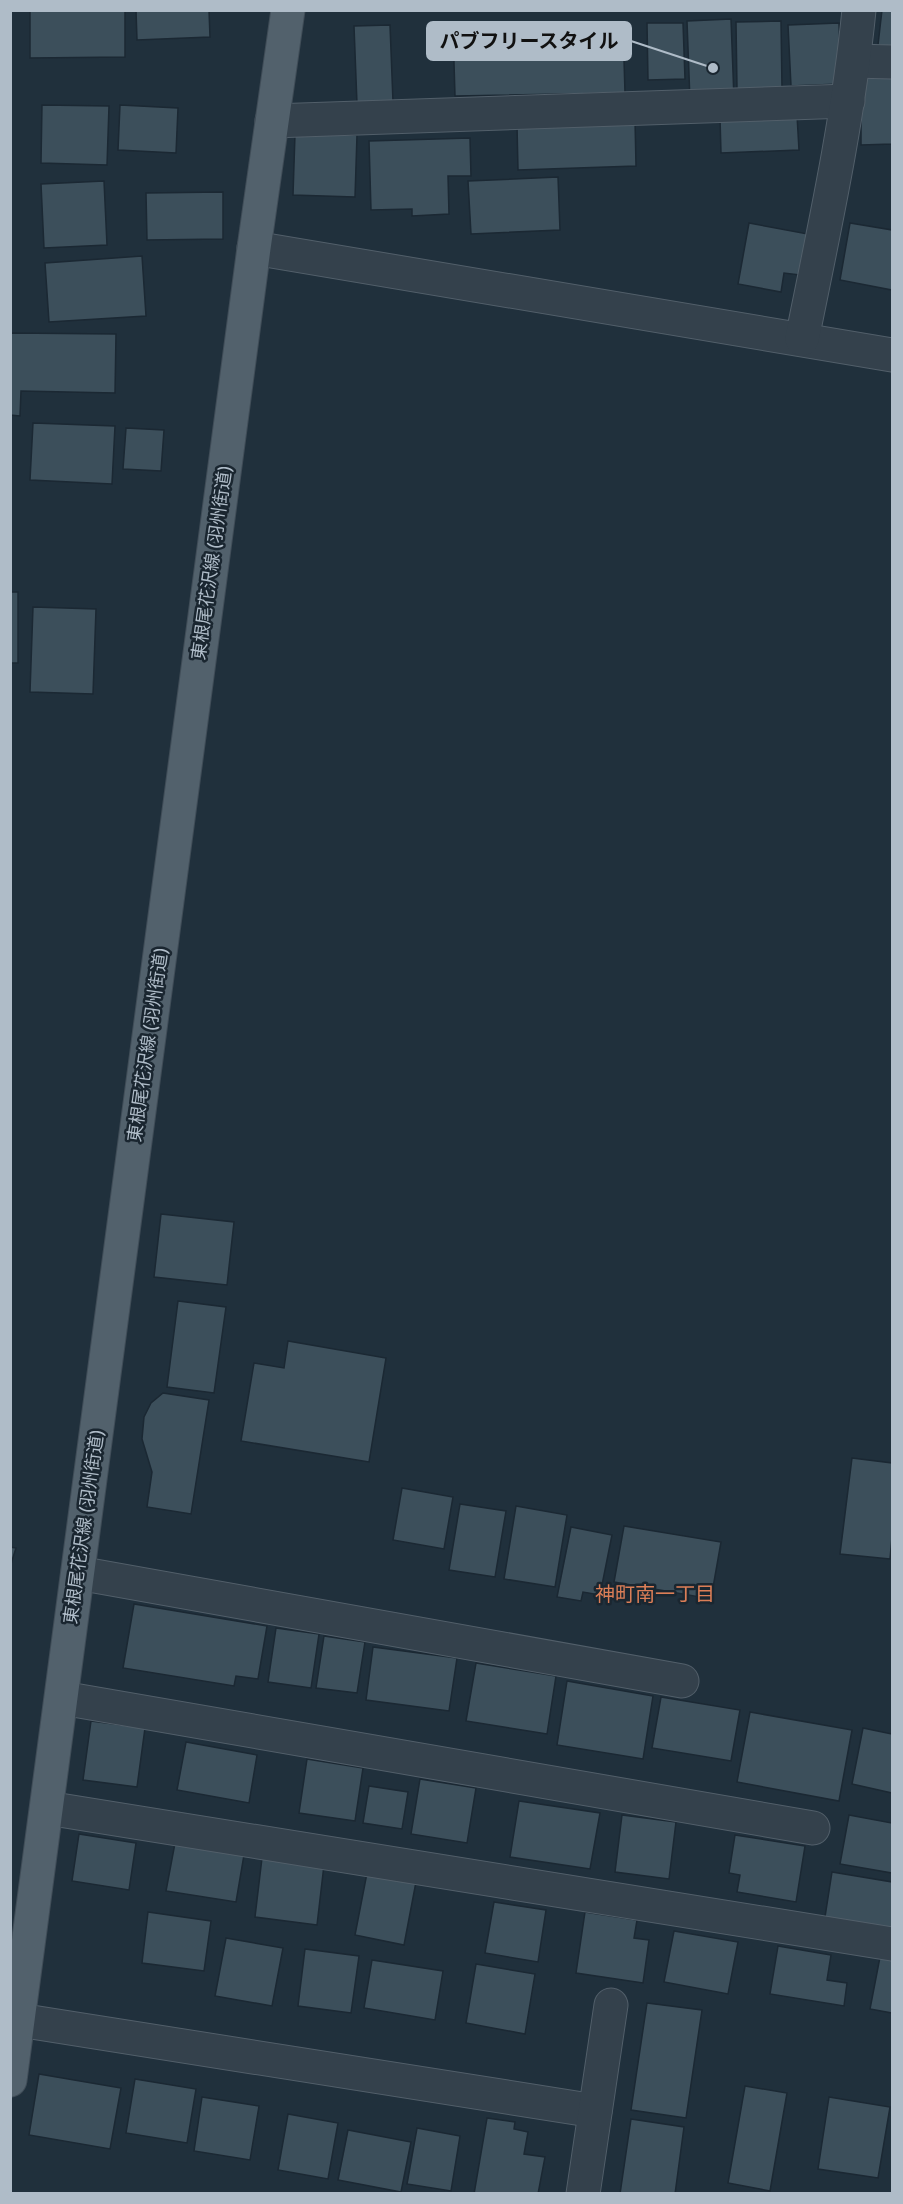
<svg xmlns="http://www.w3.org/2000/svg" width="903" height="2204" font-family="'Varela Round','Noto Sans JP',sans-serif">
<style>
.building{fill:#3c4f5b;stroke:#1b2833;stroke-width:1.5}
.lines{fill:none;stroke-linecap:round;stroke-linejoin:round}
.minor-casing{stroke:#525f6a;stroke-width:35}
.major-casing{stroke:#404d58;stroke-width:35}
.minor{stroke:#34414c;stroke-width:33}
.major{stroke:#52616c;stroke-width:33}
.labels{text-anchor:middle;stroke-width:5;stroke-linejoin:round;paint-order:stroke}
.street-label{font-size:18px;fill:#afbcc8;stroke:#1a2630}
.neighbourhood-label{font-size:20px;fill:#db7e57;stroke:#1a2630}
.leader{fill:none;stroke:#afbcc8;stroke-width:2}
.callout-dot{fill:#afbcc8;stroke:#1a2630;stroke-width:2}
.callout{fill:#afbcc8;stroke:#afbcc8;stroke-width:2}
.callout-label{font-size:20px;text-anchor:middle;font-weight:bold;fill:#111}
</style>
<rect width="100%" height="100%" fill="#20303c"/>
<g class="building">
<path d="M30,10H125V57L30,58Z"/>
<path d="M136,10H209L210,37L137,40Z"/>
<path d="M882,10H892V47L878,45Z"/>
<path d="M731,19L734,99L690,101L687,21Z"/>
<path d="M781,21L782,89H737L736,22Z"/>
<path d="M647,23H683L685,79L648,80Z"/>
<path d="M839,23L841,84L791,86L788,25Z"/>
<path d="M390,25L393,102L357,104L354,26Z"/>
<path d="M623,26L625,93L455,96L453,29Z"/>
<path d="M861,72H892V144L861,145Z"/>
<path d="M42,105L109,106L107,165L41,163Z"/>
<path d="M120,105L178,108L176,153L118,150Z"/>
<path d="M797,115L799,150L721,153L720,118Z"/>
<path d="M635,120L636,166L518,170L517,125Z"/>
<path d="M295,134L357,135L355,197L293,195Z"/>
<path d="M470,138L471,176H448L449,214L412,216V209L371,210L369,141Z"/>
<path d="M558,177L560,230L471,234L468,181Z"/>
<path d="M104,181L107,245L44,248L41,184Z"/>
<path d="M223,192V239L147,240L146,193Z"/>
<path d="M749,223L808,234L800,275L784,273L781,292L738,284Z"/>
<path d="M850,223L892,230V290L840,280Z"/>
<path d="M142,256L146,316L49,322L45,263Z"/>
<path d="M10,333L116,334L115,393L21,391L20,416L10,415Z"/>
<path d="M33,423L115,426L112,484L30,480Z"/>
<path d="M126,428L164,430L161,471L123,469Z"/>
<rect x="10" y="592" width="8" height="71"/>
<path d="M33,607L96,609L93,694L30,692Z"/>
<path d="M161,1214L234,1222L227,1285L154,1277Z"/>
<path d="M178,1301L226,1307L214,1393L167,1387Z"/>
<path d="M288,1341L386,1358L369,1462L241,1441L254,1363L284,1368Z"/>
<path d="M163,1393L209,1400L191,1514L147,1507L152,1472L142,1439L144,1417L151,1403Z"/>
<path d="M852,1458L892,1463V1537L890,1559L840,1554Z"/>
<path d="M402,1488L453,1497L444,1549L393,1540Z"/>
<path d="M460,1504L506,1511L495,1577L449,1570Z"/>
<path d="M516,1506L567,1515L555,1587L504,1579Z"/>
<path d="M624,1526L721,1542L711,1599L614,1582Z"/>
<path d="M571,1527L612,1535L600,1595L583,1592L581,1601L557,1597Z"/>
<path d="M10,1547L16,1548L10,1567Z"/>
<path d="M134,1604L267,1626L258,1679L236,1676L234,1686L123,1668Z"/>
<path d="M276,1628L319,1634L311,1688L268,1682Z"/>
<path d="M324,1636L365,1642L357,1693L316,1688Z"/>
<path d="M373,1647L457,1658L449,1711L366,1700Z"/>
<path d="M476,1663L556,1676L547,1734L466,1721Z"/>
<path d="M567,1681L653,1696L643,1759L557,1745Z"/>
<path d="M661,1697L740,1710L731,1761L652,1748Z"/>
<path d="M750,1712L852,1730L839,1801L737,1782Z"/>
<path d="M91,1721L145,1728L137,1787L83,1780Z"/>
<path d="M863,1728L892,1734V1793L852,1784Z"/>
<path d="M186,1742L257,1755L249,1803L177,1790Z"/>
<path d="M307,1759L363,1768L355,1821L299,1813Z"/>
<path d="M420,1779L476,1788L467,1843L411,1834Z"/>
<path d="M369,1786L408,1792L402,1829L363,1823Z"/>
<path d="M519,1801L600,1813L590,1869L510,1857Z"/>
<path d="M622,1815L676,1822L669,1879L615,1872Z"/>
<path d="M849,1815L892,1823V1873L840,1864Z"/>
<path d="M79,1834L136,1843L129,1890L72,1881Z"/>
<path d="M735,1835L805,1846L796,1902L737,1892L740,1875L729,1873Z"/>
<path d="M175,1843L244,1855L236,1902L166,1891Z"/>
<path d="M262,1858L324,1865L317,1925L255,1917Z"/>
<path d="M832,1872L892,1882V1929L825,1917Z"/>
<path d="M367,1873L416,1882L404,1945L355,1935Z"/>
<path d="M494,1902L546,1910L538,1962L485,1953Z"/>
<path d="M148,1912L211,1921L204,1971L142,1963Z"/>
<path d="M585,1912L637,1920L634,1938L649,1940L643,1983L576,1973Z"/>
<path d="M674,1931L738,1942L728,1994L664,1982Z"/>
<path d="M226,1938L283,1948L272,2006L215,1996Z"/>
<path d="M778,1946L831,1955L827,1980L847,1983L844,2006L770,1994Z"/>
<path d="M305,1949L359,1956L351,2013L298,2006Z"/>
<path d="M880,1957L892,1960V2013L870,2009Z"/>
<path d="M372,1960L443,1971L435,2020L364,2008Z"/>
<path d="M476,1964L535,1974L525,2034L466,2023Z"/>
<path d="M647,2003L702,2010L686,2118L631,2110Z"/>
<path d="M39,2074L121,2088L110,2149L29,2135Z"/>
<path d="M135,2079L196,2089L187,2143L126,2133Z"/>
<path d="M745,2086L787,2093L770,2191L728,2183Z"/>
<path d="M202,2097L259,2106L250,2160L194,2151Z"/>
<path d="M829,2097L890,2107L878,2178L818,2169Z"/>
<path d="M288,2114L338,2123L328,2179L278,2170Z"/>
<path d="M487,2118L515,2122L514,2129L528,2132L524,2154L545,2157L538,2194H474Z"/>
<path d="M631,2119L684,2127L675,2194H620Z"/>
<path d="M417,2128L460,2136L451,2191L407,2184Z"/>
<path d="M348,2130L411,2142L401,2192L338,2180Z"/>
</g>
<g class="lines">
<defs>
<g id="minor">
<path d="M854,61L892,62"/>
<path d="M272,121L848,101"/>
<path d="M254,248L892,355"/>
<path d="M802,339C824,230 848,121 859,10"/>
<path d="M78,1573L682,1681"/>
<path d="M62,1698L813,1828"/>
<path d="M47,1808L892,1944"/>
<path d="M19,2020L595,2111"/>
<path d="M583,2194L611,2005"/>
</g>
<path id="major" d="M10,2080L254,248L288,10"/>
</defs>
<use href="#minor" class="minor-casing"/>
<use href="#major" class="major-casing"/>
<use href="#minor" class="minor"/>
<use href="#major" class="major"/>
</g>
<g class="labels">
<g class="street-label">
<text transform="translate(212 563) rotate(-82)" y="6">東根尾花沢線 (羽州街道)</text>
<text transform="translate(148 1045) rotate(-82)" y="6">東根尾花沢線 (羽州街道)</text>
<text transform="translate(84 1527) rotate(-82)" y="6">東根尾花沢線 (羽州街道)</text>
</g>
<g class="neighbourhood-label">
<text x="655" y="1601">神町南一丁目</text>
</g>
</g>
<path class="leader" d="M713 68L631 41"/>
<circle class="callout-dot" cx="713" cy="68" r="6"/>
<rect class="callout" x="427" y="22" width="204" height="38" rx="6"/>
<g class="callout-label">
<text x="529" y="48">パブフリースタイル</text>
</g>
<rect width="903" height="2204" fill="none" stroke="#afbcc8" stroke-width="24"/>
</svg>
